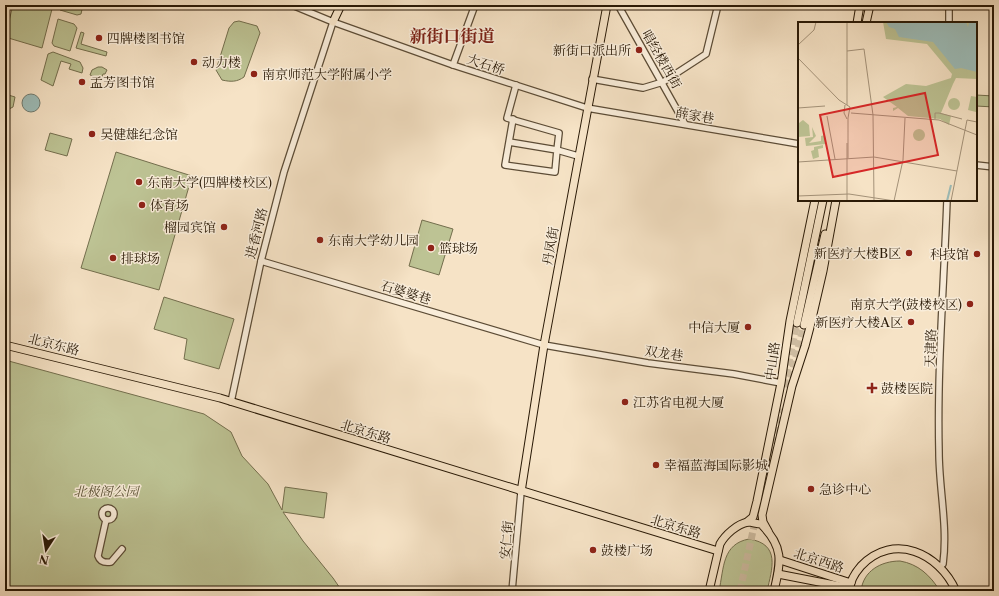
<svg xmlns="http://www.w3.org/2000/svg" width="999" height="596" font-family="'Libre Caslon Text','Noto Serif SC',serif">
<style>
.green{fill:#bdc394;stroke:#736e4d}
.water{fill:#9dbdb9;stroke:#6f7b71}
.lines{fill:none;stroke-linecap:round;stroke-linejoin:round}
.major-tunnel{stroke:#cdbba0;stroke-width:7;stroke-dasharray:7 3.5;stroke-linecap:butt}
.minor-casing{stroke:#5c4c36;stroke-width:8}
.major-casing{stroke:#291906;stroke-width:9}
.minor{stroke:#f9edda;stroke-width:5.5}
.major{stroke:#f6e3c6;stroke-width:7}
.poi-dot{fill:#8f2418;stroke:#f9edda;stroke-width:1.5}
.labels{text-anchor:middle;stroke-width:3;stroke-linejoin:round;paint-order:stroke}
.poi-label{font-size:13px;fill:#291906;stroke:#f9edda;text-anchor:start}
.street-label{font-size:13px;fill:#291906;stroke:#f9edda}
.park-label{font-size:13px;font-style:italic;fill:#5d5438;stroke:#f9edda}
.district-label{font-size:17px;font-weight:bold;fill:#7a1f14;stroke:#f9edda}
.inset-river{fill:none;stroke:#9dbdb9;stroke-width:2}
.inset-road{fill:none;stroke:#a49279;stroke-width:1}
.view{fill:#d62828;fill-opacity:0.15;stroke:#d62828;stroke-width:2}
.inset-edge{fill:none;stroke:#291906;stroke-width:2}
</style>
<rect width="100%" height="100%" fill="#f6e3c6"/>
<filter id="stains"><feTurbulence type="fractalNoise" baseFrequency=".005" numOctaves="4"/><feColorMatrix values="0 0 0 0 .2 0 0 0 0 .09 0 0 0 0 .02 0 0 0 .5 -.17"/></filter>
<radialGradient id="worn" r=".72"><stop offset=".6" stop-color="#630" stop-opacity="0"/><stop offset="1" stop-color="#630" stop-opacity=".3"/></radialGradient>
<g class="green">
<path d="M13,5H38L52,9L42,48L5,37Z"/>
<path d="M61,5H83L81,14L77,15L60,10Z"/>
<path d="M58,19L74,24L77,28L70,51L54,46L52,43Z"/>
<path d="M239,21L257,26L260,33L244,77C237,82 231,82 222,80L216,70L229,28L234,22Z"/>
<path d="M81,32L84,33L81,44L107,52L106,56L76,48Z"/>
<path d="M53,52L80,62L83,68L82,73L69,69L71,64L61,61L53,86L41,80L48,54Z"/>
<path d="M98,67H102L107,70L105,74H103L101,79L90,75L92,70Z"/>
<path d="M5,94L15,97L13,107L5,111Z"/>
<path d="M976,95L994,96V107L976,106Z"/>
<path d="M50,133L72,139L67,156L45,150Z"/>
<path d="M116,152L192,176L159,290L81,268Z"/>
<path d="M422,220L453,229L439,275L409,266Z"/>
<path d="M164,297L234,319L219,369L184,359L187,339L154,329Z"/>
<path d="M5,360L204,414L231,432L242,456L268,484L282,510L285,487L327,493L324,518L283,512L303,541L333,578L342,591H5Z"/>
<path d="M749,539C781,544 772,569 767,591H719C724,568 722,544 749,539Z"/>
<path d="M900,561C918,564 930,575 940,591H861C863,571 881,561 900,561Z"/>
</g>
<circle class="water" cx="31" cy="103" r="9"/>
<g class="lines">
<g class="major-tunnel">
<path d="M784,386L797,323"/>
<path d="M788,388L804,325"/>
<path d="M768,475L783,409"/>
<path d="M740,591L756,517"/>
</g>
<defs>
<g id="minor">
<path d="M292,5L333,22L453,65L587,108L799,144"/>
<path d="M618,5L685,124"/>
<path d="M949,23V5"/>
<path d="M453,65L475,5"/>
<path d="M592,79L643,88L663,82L706,54L718,5"/>
<path d="M516,85L507,118L559,133L557,150L578,156"/>
<path d="M509,142L505,165L555,172L557,150L509,142L513,119"/>
<path d="M976,165L994,167"/>
<path d="M261,261L544,345L648,363L734,374L781,383"/>
<path d="M231,402L261,261L284,172L333,22"/>
<circle cx="108" cy="514" r="6"/>
<path d="M106,520L98,556C100,562 105,563 111,562L122,549"/>
<path d="M939,567L943,564C948,526 939,489 939,452C937,368 944,284 947,200"/>
<path d="M512,591L521,492"/>
</g>
<g id="major">
<path d="M333,22L341,5"/>
<path d="M857,23L860,5"/>
<path d="M866,23L870,5"/>
<path d="M797,323L823,200"/>
<path d="M804,325L825,234"/>
<path d="M5,345L220,398L718,551"/>
<path d="M521,492L544,345L607,5"/>
<path d="M747,522L753,517L757,501L781,383L790,321L815,200"/>
<path d="M768,531L763,522L762,515L792,386L805,346L810,327L823,271L836,200"/>
<path d="M780,560L851,583"/>
<path d="M778,574L850,588"/>
<path d="M709,591L720,544C725,535 737,524 748,522C752,522 757,524 761,524C784,547 781,561 774,591"/>
<path d="M850,591C849,582 855,573 861,566C894,532 939,553 956,591"/>
</g>
</defs>
<use href="#minor" class="minor-casing"/>
<use href="#major" class="major-casing"/>
<use href="#minor" class="minor"/>
<use href="#major" class="major"/>
</g>
<g class="poi-dot">
<circle cx="99" cy="38" r="4"/>
<circle cx="639" cy="50" r="4"/>
<circle cx="194" cy="62" r="4"/>
<circle cx="254" cy="74" r="4"/>
<circle cx="82" cy="82" r="4"/>
<circle cx="92" cy="134" r="4"/>
<circle cx="139" cy="182" r="4"/>
<circle cx="142" cy="205" r="4"/>
<circle cx="224" cy="227" r="4"/>
<circle cx="320" cy="240" r="4"/>
<circle cx="431" cy="248" r="4"/>
<circle cx="909" cy="253" r="4"/>
<circle cx="977" cy="254" r="4"/>
<circle cx="113" cy="258" r="4"/>
<circle cx="970" cy="304" r="4"/>
<circle cx="911" cy="322" r="4"/>
<circle cx="748" cy="327" r="4"/>
<path d="M870 382h4v4h4v4h-4v4h-4v-4h-4v-4h4z"/>
<circle cx="625" cy="402" r="4"/>
<circle cx="656" cy="465" r="4"/>
<circle cx="811" cy="489" r="4"/>
<circle cx="593" cy="550" r="4"/>
</g>
<g class="labels">
<g class="poi-label">
<text x="107" y="43">四牌楼图书馆</text>
<text x="631" y="55" text-anchor="end">新街口派出所</text>
<text x="202" y="67">动力楼</text>
<text x="262" y="79">南京师范大学附属小学</text>
<text x="90" y="87">孟芳图书馆</text>
<text x="100" y="139">吴健雄纪念馆</text>
<text x="147" y="187">东南大学(四牌楼校区)</text>
<text x="150" y="210">体育场</text>
<text x="216" y="232" text-anchor="end">榴园宾馆</text>
<text x="328" y="245">东南大学幼儿园</text>
<text x="439" y="253">篮球场</text>
<text x="901" y="258" text-anchor="end">新医疗大楼B区</text>
<text x="969" y="259" text-anchor="end">科技馆</text>
<text x="121" y="263">排球场</text>
<text x="962" y="309" text-anchor="end">南京大学(鼓楼校区)</text>
<text x="903" y="327" text-anchor="end">新医疗大楼A区</text>
<text x="740" y="332" text-anchor="end">中信大厦</text>
<text x="881" y="393">鼓楼医院</text>
<text x="633" y="407">江苏省电视大厦</text>
<text x="664" y="470">幸福蓝海国际影城</text>
<text x="819" y="494">急诊中心</text>
<text x="601" y="555">鼓楼广场</text>
</g>
<g class="street-label">
<text transform="translate(662 59) rotate(60)" y="5">唱经楼西街</text>
<text transform="translate(486 64) rotate(18)" y="5">大石桥</text>
<text transform="translate(695 115) rotate(10)" y="5">薛家巷</text>
<text transform="translate(256 233) rotate(-76)" y="5">进香河路</text>
<text transform="translate(550 246) rotate(-80)" y="5">丹凤街</text>
<text transform="translate(406 292) rotate(17)" y="5">石婆婆巷</text>
<text transform="translate(54 344) rotate(14)" y="5">北京东路</text>
<text transform="translate(930 348) rotate(-88)" y="5">天津路</text>
<text transform="translate(664 353) rotate(8)" y="5">双龙巷</text>
<text transform="translate(772 361) rotate(-82)" y="5">中山路</text>
<text transform="translate(366 431) rotate(17)" y="5">北京东路</text>
<text transform="translate(676 526) rotate(17)" y="5">北京东路</text>
<text transform="translate(506 540) rotate(-85)" y="5">安仁街</text>
<text transform="translate(819 560) rotate(18)" y="5">北京西路</text>
</g>
<g class="park-label">
<text x="106" y="496">北极阁公园</text>
</g>
<g class="district-label">
<text x="452" y="42">新街口街道</text>
</g>
</g>
<g transform="translate(798 22)">
<rect width="179" height="179" fill="#f6e3c6"/>
<path d="M85,0H179V57L158,56L155,62L143,91L153,94L151,103L142,97L110,94L100,86L95,89V86L99,85L85,75L108,62L128,64L153,56L154,52L129,22L88,17ZM173,74L179,75L178,90L170,88ZM150 82a6 6 0 1 1 12 0a6 6 0 1 1-12 0ZM5,98L11,103L12,114L0,115V99L1,101ZM14,105L18,114L11,121L23,119V114L27,113L28,122L8,124L7,116L15,115ZM115 113a6 6 0 1 1 12 0a6 6 0 1 1-12 0ZM25,123V126L20,127L21,135L15,137L13,129L16,128V125Z" fill="#bdc394"/>
<path d="M88,0H168L170,5L171,0H179V50L163,46L157,47L135,20L101,15L97,7L91,5Z" fill="#9dbdb9"/>
<path class="inset-river" d="M149,179L153,163"/>
<path class="inset-road" d="M49,0V83M0,23L16,8L18,0M49,29L66,27L75,93M0,36L41,78L52,85L50,96V136M47,83L46,91L49,97M0,86L27,84M53,91L141,98L179,113M75,93L76,179M29,94L37,137M137,97V91H141L164,97M49,121V179M105,138L107,96M0,140L76,135L159,149M0,174L51,172L97,179M96,179L105,138M153,179L169,98L179,100"/>
<path class="view" d="M127,71L140,133L35,155L22,93Z"/>
<rect width="179" height="179" class="inset-edge"/>
</g>
<rect width="999" height="596" fill="none" stroke="#f6e3c6" stroke-width="20"/>
<rect x="6" y="6" width="987" height="584" fill="none" stroke="#291906" stroke-width="2"/>
<rect x="10" y="10" width="979" height="576" fill="none" stroke="#291906"/>
<g transform="translate(46 550) rotate(192)" stroke="#f9edda" stroke-width="3" paint-order="stroke">
<path d="M0-3L7 15L0 10L-7 15Z" fill="#291906"/>
<text y="-6" font-size="11" font-weight="bold" text-anchor="middle" fill="#291906">N</text>
</g>
<rect width="100%" height="100%" filter="url(#stains)"/>
<rect width="100%" height="100%" fill="url(#worn)"/>
</svg>
